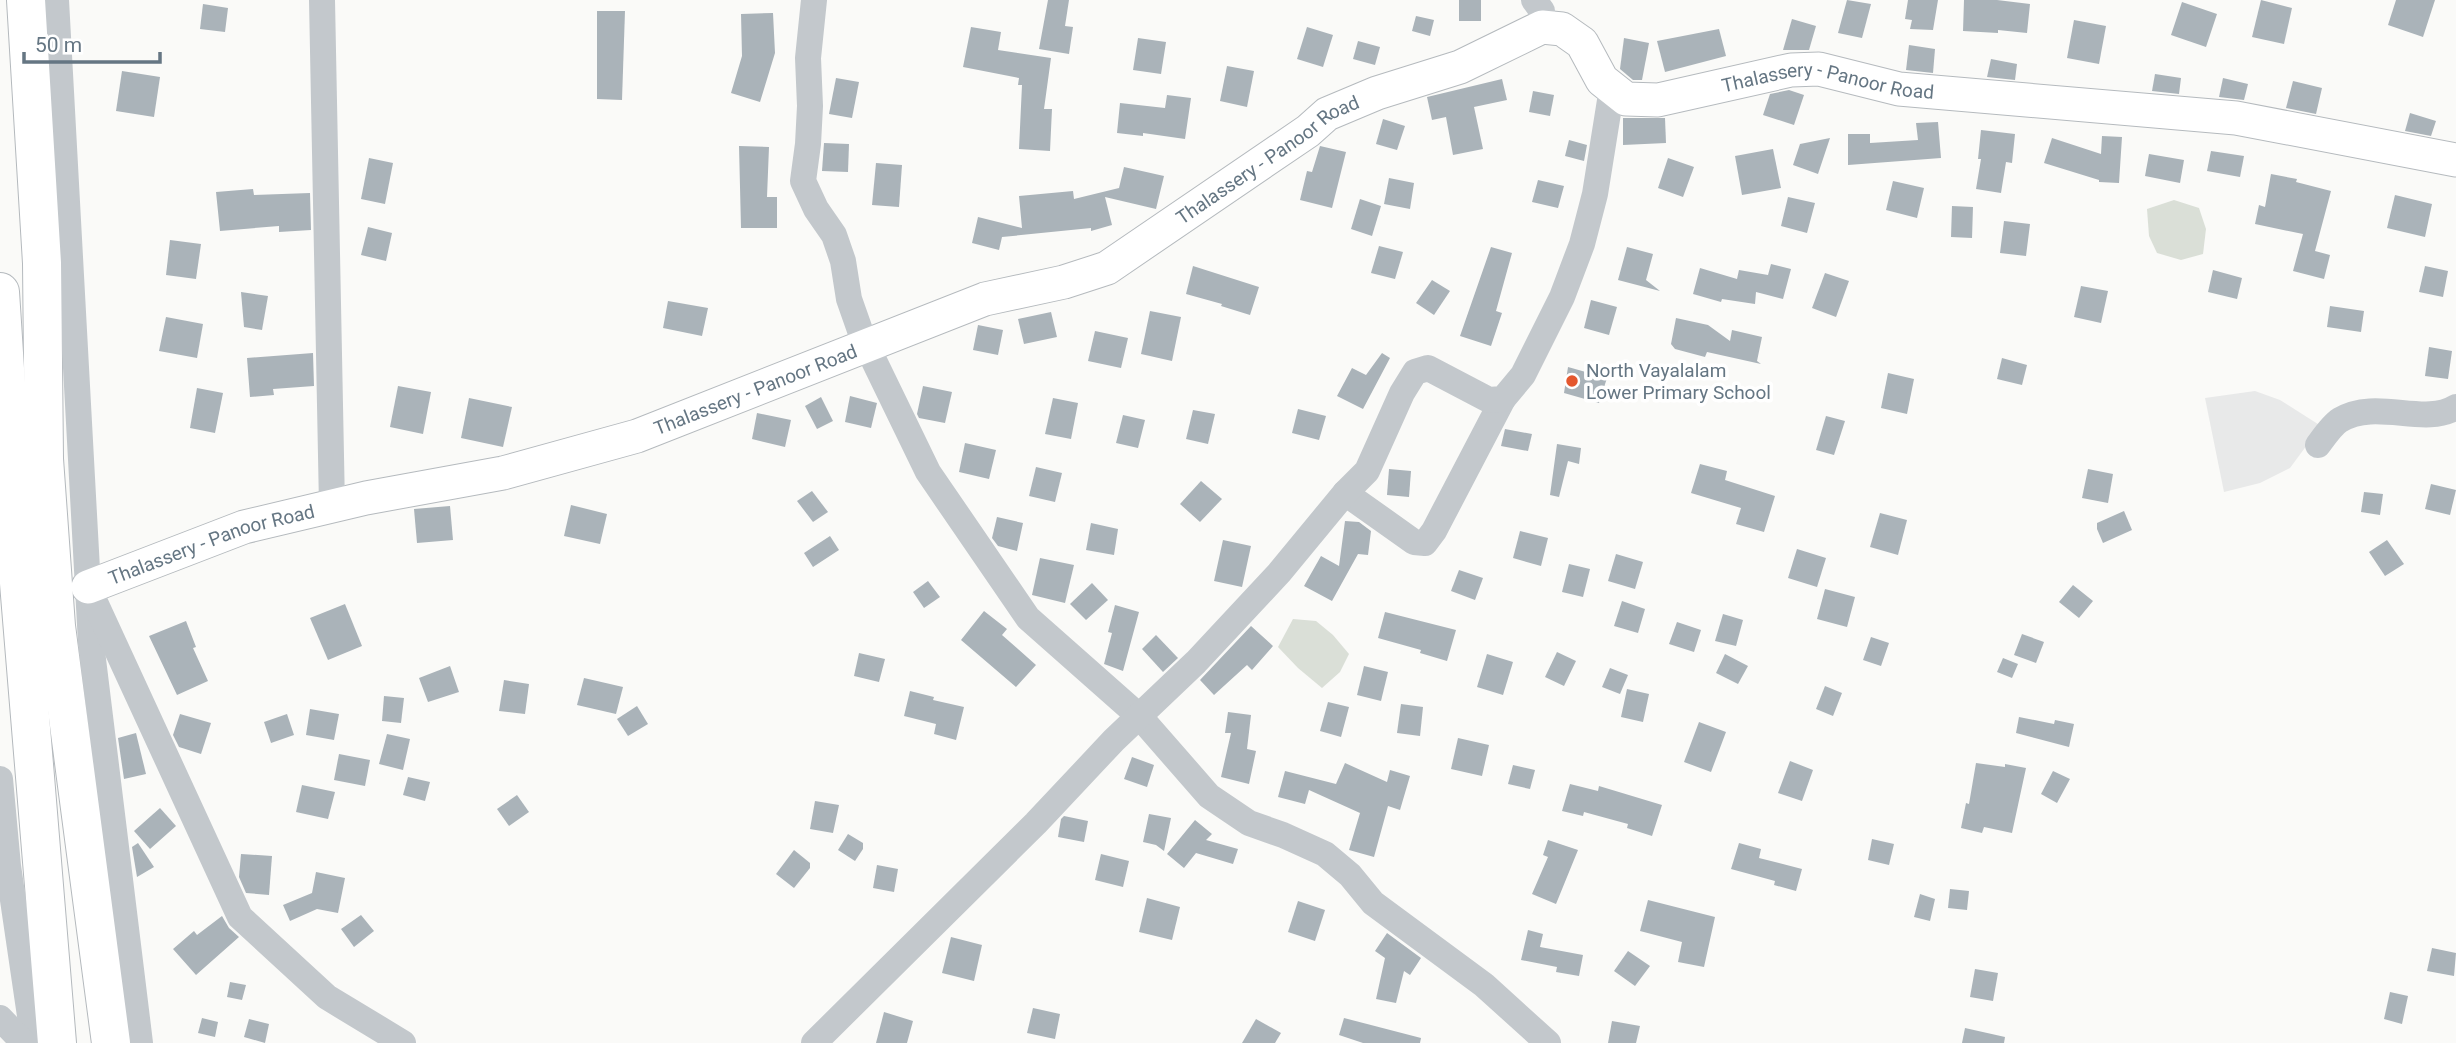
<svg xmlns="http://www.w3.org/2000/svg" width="2456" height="1043" font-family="Roboto,sans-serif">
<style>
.built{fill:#e8e9e9}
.green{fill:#dadfd7}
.building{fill:#aab3b9}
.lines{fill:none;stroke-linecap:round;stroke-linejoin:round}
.major-casing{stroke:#b5babe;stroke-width:35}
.highway-casing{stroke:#b4b9bd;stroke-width:40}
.minor{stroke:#c3c8cc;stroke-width:26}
.major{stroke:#fff;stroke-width:33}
.highway{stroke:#fff;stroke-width:38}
.poi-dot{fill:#e4572e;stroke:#fff;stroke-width:2.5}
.labels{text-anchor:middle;stroke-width:7;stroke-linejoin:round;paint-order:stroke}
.street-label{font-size:19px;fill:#657683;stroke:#fff}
.poi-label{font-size:19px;fill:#657683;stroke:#fff;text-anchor:start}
</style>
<rect width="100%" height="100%" fill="#fafaf8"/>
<path class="built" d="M2255,391L2280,400L2321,426L2290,468L2260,483L2224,492L2205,398Z"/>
<g class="green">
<path d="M2174,200L2199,208L2206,229L2203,254L2181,260L2157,253L2149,236L2147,209Z"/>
<path d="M1293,619L1316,621L1333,635L1349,654L1340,672L1322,688L1298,668L1278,647Z"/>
</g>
<g class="building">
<path d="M1048,0H1069L1065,26L1073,27L1069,54L1039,49Z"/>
<rect x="1459" y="0" width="22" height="21"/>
<path d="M1847,0L1871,4L1862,38L1838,33Z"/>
<path d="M1908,0H1938L1933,30L1910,29L1912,20L1905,19Z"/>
<path d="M1964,0H1997L2030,4L2027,33L1998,30V33L1963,31Z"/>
<path d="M2261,0L2292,8L2284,44L2252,37Z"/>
<path d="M2396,0H2435L2423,37L2388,25Z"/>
<path d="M2182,2L2217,14L2206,47L2171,35Z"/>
<path d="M203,4L228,8L225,32L200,29Z"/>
<path d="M597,11H625L622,100L597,99Z"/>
<path d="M773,13L775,53L760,102L731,93L742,56L741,14Z"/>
<path d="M1416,16L1434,20L1430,36L1412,31Z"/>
<path d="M1792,19L1816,26L1809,50H1783Z"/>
<path d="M2074,20L2106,26L2099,64L2067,58Z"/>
<path d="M971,27L1001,32L998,50L1051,58L1044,109H1052L1050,151L1019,149L1022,85H1018L1019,78L963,67Z"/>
<path d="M1307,27L1333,35L1323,67L1297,59Z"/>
<path d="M1719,29L1726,56L1665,72L1657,41Z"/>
<path d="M1138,38L1166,42L1161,74L1133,70Z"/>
<path d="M1624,38L1649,43L1642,80H1633L1620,69Z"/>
<path d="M1358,41L1380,47L1375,65L1353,59Z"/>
<path d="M1909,45L1935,49L1933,73L1906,70Z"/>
<path d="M1991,59L2017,64L2015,80L1987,77Z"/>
<path d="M1227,66L1254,71L1247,107L1220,101Z"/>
<path d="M122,71L160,77L154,117L116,111Z"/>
<path d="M2155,74L2181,78L2179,94L2152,91Z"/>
<path d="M836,78L859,82L852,118L829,114Z"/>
<path d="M2223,78L2248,84L2244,100L2219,97Z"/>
<path d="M1502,79L1507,100L1474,107L1483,149L1453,155L1446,117L1432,120L1427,97Z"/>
<path d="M2293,81L2322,88L2316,114L2286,108Z"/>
<path d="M1789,90L1804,95L1794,125L1763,115L1770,94Z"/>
<path d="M1533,91L1554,95L1550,116L1529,112Z"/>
<path d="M1167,95L1191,98L1185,139L1143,133V136L1117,133L1120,103L1165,108Z"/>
<path d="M2410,113L2436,121L2431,136L2405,131Z"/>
<path d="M1623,118H1665L1666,143L1623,145Z"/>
<path d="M1383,119L1405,126L1397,150L1376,144Z"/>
<path d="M1938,122L1941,158L1848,165V134H1870V143L1918,140L1916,123Z"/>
<path d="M1981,130L2015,134L2012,163L2006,162L2001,193L1976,189L1981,159H1978Z"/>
<path d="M2102,136L2122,137L2119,183L2099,182V180L2044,163L2052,138L2101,154Z"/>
<path d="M1830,138L1818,174L1793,165L1800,144Z"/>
<path d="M1569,140L1587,145L1584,161L1565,156Z"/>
<path d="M824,143L849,144L848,172L822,171Z"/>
<path d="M739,146L769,147L767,197H777V228H741Z"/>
<path d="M1320,146L1346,152L1332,208L1300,200L1307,171L1312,172Z"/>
<path d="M1773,149L1781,188L1742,195L1735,156Z"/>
<path d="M2211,151L2244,156L2240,177L2207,171Z"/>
<path d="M2149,154L2184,160L2180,183L2145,176Z"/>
<path d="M369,158L393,163L385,204L361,199Z"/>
<path d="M1668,158L1694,167L1683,197L1658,188Z"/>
<path d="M876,163L902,165L899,207L872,205Z"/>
<path d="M1124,167L1164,176L1156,209L1105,197L1112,225L1091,231V228L1002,237L999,250L972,243L978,217L1022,228L1019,196L1073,191L1074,199L1119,188Z"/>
<path d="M2271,174L2297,179L2296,182L2331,191L2315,251L2330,255L2324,279L2293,271L2303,234L2255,224L2259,205L2265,207Z"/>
<path d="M1389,178L1414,183L1410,209L1384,204Z"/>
<path d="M1538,180L1564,186L1558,208L1532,202Z"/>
<path d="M1893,181L1924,188L1917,218L1886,210Z"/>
<path d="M253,189L254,195L310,193L311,230L279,232V226L220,231L216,192Z"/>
<path d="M2395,195L2432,204L2425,237L2387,228Z"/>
<path d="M1788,197L1815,203L1807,233L1781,226Z"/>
<path d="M1360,199L1381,206L1372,236L1351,229Z"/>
<path d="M1952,206L1973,207L1972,238L1951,237Z"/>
<path d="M2004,221L2030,224L2026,256L2000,253Z"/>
<path d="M368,227L392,233L386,261L361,255Z"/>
<path d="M170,240L201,244L196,279L166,275Z"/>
<path d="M1379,246L1403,252L1395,279L1371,273Z"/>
<path d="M1491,247L1512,253L1496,311L1502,313L1491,346L1460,336Z"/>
<path d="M1627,247L1653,254L1646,280L1660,291L1618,280Z"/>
<path d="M1771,264L1791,269L1783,299L1756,292L1755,304L1722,299L1721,302L1693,294L1700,268L1737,279L1739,270L1768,275Z"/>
<path d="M1193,266L1259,287L1250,315L1221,306L1222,304L1186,294Z"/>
<path d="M2425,266L2448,271L2443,297L2419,292Z"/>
<path d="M2213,270L2242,278L2237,299L2208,292Z"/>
<path d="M1825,273L1849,281L1836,317L1812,308Z"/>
<path d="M1432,280L1450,291L1434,315L1416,303Z"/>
<path d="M2081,286L2108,291L2101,323L2074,317Z"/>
<path d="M241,292L268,296L262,330L244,327Z"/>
<path d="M1591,300L1617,307L1609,335L1584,328Z"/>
<path d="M668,301L708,308L702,336L663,328Z"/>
<path d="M2330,306L2364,311L2361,332L2327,327Z"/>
<path d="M1150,311L1181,317L1172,361L1141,354Z"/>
<path d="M1051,312L1057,337L1024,344L1018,319Z"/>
<path d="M166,317L203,324L197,358L159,351Z"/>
<path d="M1676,318L1708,325L1730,341L1732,330L1762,337L1757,361L1761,364L1707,352L1705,357L1675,349L1671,344Z"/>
<path d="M978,325L1003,330L998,355L973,350Z"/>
<path d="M1095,331L1128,338L1121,368L1088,361Z"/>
<path d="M2429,347L2452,351L2448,379L2425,376Z"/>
<path d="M313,353L314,386L273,389L274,395L250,397L247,358Z"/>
<path d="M1382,353L1390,358L1363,409L1337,396L1352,368L1366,375Z"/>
<path d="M2002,358L2027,365L2022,385L1997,379Z"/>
<path d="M1568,367L1607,378L1599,403L1564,393Z"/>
<path d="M1888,373L1914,379L1907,414L1881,408Z"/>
<path d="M398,386L431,392L423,434L390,427Z"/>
<path d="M923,386L952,392L945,423L919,418L917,414Z"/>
<path d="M197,388L223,393L215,433L190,428Z"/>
<path d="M850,396L877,403L871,428L845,422Z"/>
<path d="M821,397L833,421L817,429L805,406Z"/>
<path d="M469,398L512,407L503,447L461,438Z"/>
<path d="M1053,398L1078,403L1071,439L1045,434Z"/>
<path d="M1298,409L1326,416L1319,440L1292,433Z"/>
<path d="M1193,410L1215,414L1208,444L1186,439Z"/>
<path d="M757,413L791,420L785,447L752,439Z"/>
<path d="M1123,415L1145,420L1138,448L1116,443Z"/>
<path d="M1826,416L1845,421L1834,455L1816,450Z"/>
<path d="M1505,429L1532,434L1528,451L1501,446Z"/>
<path d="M965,443L996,450L989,479L959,472Z"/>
<path d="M1557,444L1581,448L1579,464L1568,461L1559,497L1550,495Z"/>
<path d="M1700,464L1727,471L1725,480L1775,496L1764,532L1736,524L1741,508L1691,493Z"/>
<path d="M1036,467L1062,473L1055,502L1029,496Z"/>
<path d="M1389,469L1411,471L1409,497L1387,495Z"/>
<path d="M2088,469L2113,474L2108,503L2082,498Z"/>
<path d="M1201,481L1222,499L1200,522L1180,504Z"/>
<path d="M2431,484L2456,490L2450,515L2425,509Z"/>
<path d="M812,491L828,512L813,522L797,501Z"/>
<path d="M2364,492L2383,494L2380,515L2361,512Z"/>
<path d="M571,505L607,514L600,544L564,536Z"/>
<path d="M450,506L453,540L417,543L414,509Z"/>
<path d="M2124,511L2132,530L2103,543L2097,529V523Z"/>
<path d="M1880,513L1907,520L1898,555L1870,547Z"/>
<path d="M997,517L1023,523L1017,551L998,546L992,538Z"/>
<path d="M1345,521L1359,522L1371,531L1368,555L1358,554L1332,601L1304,586L1321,556L1339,566Z"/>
<path d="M1091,523L1118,529L1114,555L1086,550Z"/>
<path d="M1520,531L1548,538L1541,566L1513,558Z"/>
<path d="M830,536L839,550L813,567L804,553Z"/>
<path d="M1223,540L1251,546L1242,587L1214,581Z"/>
<path d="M2387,540L2404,564L2385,576L2369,552Z"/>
<path d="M1797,549L1826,558L1817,587L1788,578Z"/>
<path d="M1616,554L1643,562L1635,589L1608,581Z"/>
<path d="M1040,558L1074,565L1065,603L1032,595Z"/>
<path d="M1569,564L1590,569L1583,597L1562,592Z"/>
<path d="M1459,570L1483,578L1475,600L1451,591Z"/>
<path d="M928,581L940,597L924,608L913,592Z"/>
<path d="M1092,583L1108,600L1086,620L1070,604Z"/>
<path d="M2073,585L2093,601L2079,618L2059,602Z"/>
<path d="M1825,589L1855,597L1847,627L1817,619Z"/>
<path d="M1622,601L1645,609L1638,633L1614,626Z"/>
<path d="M345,604L362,646L328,660L310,618Z"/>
<path d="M1115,605L1139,612L1123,671L1104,664L1112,633L1108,632Z"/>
<path d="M984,611L1007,629L1002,635L1036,665L1016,687L961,640Z"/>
<path d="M1385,612L1456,630L1447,661L1420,653L1421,650L1378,638Z"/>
<path d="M1723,614L1743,620L1736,646L1715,641Z"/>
<path d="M186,621L196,647L193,648L208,681L177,695L149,636Z"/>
<path d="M1677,622L1701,630L1694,652L1669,644Z"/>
<path d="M1251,626L1273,646L1252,670L1247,665L1214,695L1200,680Z"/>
<path d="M2022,634L2044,642L2036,663L2014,655Z"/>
<path d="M1156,635L1178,658L1163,672L1142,649Z"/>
<path d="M1871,637L1889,643L1881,666L1863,660Z"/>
<path d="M1557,652L1576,661L1564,686L1545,677Z"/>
<path d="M859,653L885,659L879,682L854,676Z"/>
<path d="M1487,654L1513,662L1503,695L1477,687Z"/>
<path d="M1725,654L1748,666L1738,684L1716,673Z"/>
<path d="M2003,658L2018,664L2012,678L1997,672Z"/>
<path d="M450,666L459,692L428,702L419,678Z"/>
<path d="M1364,666L1388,672L1381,701L1357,695Z"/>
<path d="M1610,668L1628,675L1620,694L1602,687Z"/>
<path d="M584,678L623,687L616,714L577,705Z"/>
<path d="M504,680L529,684L525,714L499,711Z"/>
<path d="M1825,686L1842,693L1833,716L1816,709Z"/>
<path d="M1627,689L1649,694L1643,722L1621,717Z"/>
<path d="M910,691L934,697L933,700L964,707L956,740L934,734L936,724L904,716Z"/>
<path d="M384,696L404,698L401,723L382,721Z"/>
<path d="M1328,702L1349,707L1341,737L1320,731Z"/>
<path d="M1401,704L1423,707L1420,736L1397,733Z"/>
<path d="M637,706L648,724L628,736L617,719Z"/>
<path d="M310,709L339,714L334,740L306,735Z"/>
<path d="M1228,712L1251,715L1247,749L1256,751L1249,784L1221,777L1231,733H1225Z"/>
<path d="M180,714L211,723L201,754L179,747L173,735Z"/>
<path d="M287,714L294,735L271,743L264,722Z"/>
<path d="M2019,717L2054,724L2055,720L2074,724L2069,747L2016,733Z"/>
<path d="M1699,722L1726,732L1711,772L1684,762Z"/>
<path d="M136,733L146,774L124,779L118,738Z"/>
<path d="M387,734L410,739L403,770L379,764Z"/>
<path d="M1458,738L1489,745L1482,776L1451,769Z"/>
<path d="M339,754L370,760L365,786L334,780Z"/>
<path d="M1132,757L1154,765L1147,787L1124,779Z"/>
<path d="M1790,761L1813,770L1802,801L1778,793Z"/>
<path d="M1345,763L1387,782L1390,770L1410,776L1400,810L1388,806L1374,857L1349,850L1360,813L1309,790L1305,804L1278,797L1285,771L1336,784Z"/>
<path d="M1976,763L2005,767V764L2026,768L2012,833L1984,827L1982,833L1961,828L1966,803L1969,804Z"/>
<path d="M1513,765L1535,770L1530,789L1508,784Z"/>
<path d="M2053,771L2070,779L2057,803L2041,794Z"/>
<path d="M408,777L430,782L425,801L403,795Z"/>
<path d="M1570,784L1598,791L1599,786L1662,805L1652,836L1627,828L1628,824L1584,812L1583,816L1562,811Z"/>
<path d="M302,785L335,792L328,819L296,812Z"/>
<path d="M517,795L529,812L509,826L497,809Z"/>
<path d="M815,801L839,805L833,833L810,829Z"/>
<path d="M160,808L176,826L150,849L134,831Z"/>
<path d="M1149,814L1171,818L1164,851L1156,845L1143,842Z"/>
<path d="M1064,816L1088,821L1084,842L1058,837L1061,819Z"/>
<path d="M1195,820L1212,834L1206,840L1238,849L1233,864L1196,853L1184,868L1167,854Z"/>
<path d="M848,834L863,843V849L855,861L838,850Z"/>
<path d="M1872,839L1894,844L1889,865L1868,860Z"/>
<path d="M1548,840L1578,850L1556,904L1532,894L1548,857L1543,855Z"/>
<path d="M138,843L154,867L137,877L132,847Z"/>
<path d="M1739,843L1761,849L1759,858L1802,869L1796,891L1774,885L1775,881L1731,869Z"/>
<path d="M794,850L810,863V868L794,888L776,874Z"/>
<path d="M241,854L272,856L269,895L246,893L239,877Z"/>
<path d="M1101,854L1129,861L1123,887L1095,880Z"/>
<path d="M877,865L898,869L894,892L873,888Z"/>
<path d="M316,872L345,878L338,913L317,909L290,921L283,905L312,893Z"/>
<path d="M1950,889L1969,891L1967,910L1948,908Z"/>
<path d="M1920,894L1935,899L1930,921L1914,917Z"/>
<path d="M1147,898L1180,907L1172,940L1139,932Z"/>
<path d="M1648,900L1715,917L1704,967L1678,962L1682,942L1640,931Z"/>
<path d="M1298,901L1325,910L1315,941L1288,932Z"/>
<path d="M361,915L374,931L354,947L341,929Z"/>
<path d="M222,916L229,928L239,937L196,975L173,949L194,931L197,935Z"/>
<path d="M1528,930L1543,934L1540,947L1583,955L1579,976L1556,972L1557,967L1521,960Z"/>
<path d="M1387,933L1421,958L1410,975L1404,971L1396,1003L1376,999L1385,958L1375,951Z"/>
<path d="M951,937L982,945L974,981L942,973Z"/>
<path d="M2432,948L2456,953L2454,976L2427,971Z"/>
<path d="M1628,951L1650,966L1635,986L1614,971Z"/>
<path d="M1975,969L1998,973L1993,1001L1970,997Z"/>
<path d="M230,982L246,985L242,1000L227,997Z"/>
<path d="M2390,992L2408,996L2402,1024L2384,1019Z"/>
<path d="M1033,1008L1060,1014L1055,1039L1027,1033Z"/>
<path d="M884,1012L913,1021L907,1043H876Z"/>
<path d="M202,1018L218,1022L215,1037L198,1033Z"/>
<path d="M1344,1018L1421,1038L1420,1043H1363L1339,1035Z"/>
<path d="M249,1019L269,1024L265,1043L244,1037Z"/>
<path d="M1256,1019L1281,1033L1275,1043H1242Z"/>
<path d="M1612,1021L1640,1026L1636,1043H1608Z"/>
<path d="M1965,1028L2005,1037L2004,1043H1962Z"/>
</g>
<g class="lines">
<defs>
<g id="major">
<path id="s1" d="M88,587L244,527L366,498L503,473L637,436L985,299L1064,282L1107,268L1308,131L1327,114L1377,93L1460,67L1542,27L1562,29L1582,43L1602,80L1626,99L1658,100L1791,70L1819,69L1899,89L2236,118L2456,160"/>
</g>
<g id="highway">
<path d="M26,0L42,263L44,459L56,626L111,1043"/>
<path d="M0,292L19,583L57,1043"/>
</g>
</defs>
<use href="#major" class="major-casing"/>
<use href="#highway" class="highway-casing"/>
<g class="minor">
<path d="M56,0L91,643L140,1043"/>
<path d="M322,0L332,506"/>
<path d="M814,0L808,58L810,106L808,144L803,181L816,209L834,235L843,261L849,299L862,336L928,472L1028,618L1140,717L1209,796L1249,823L1283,835L1325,854L1350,875L1373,903L1484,985L1548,1043"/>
<path d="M1534,0L1542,11V27"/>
<path d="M2318,445C2324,437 2332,425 2340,420C2377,398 2424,427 2456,407"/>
<path d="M1345,493L1414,542L1425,543L1434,531L1503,399"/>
<path d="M93,598L240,917L327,997L403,1043"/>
<path d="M0,779L8,866L34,1043"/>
<path d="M0,1018L24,1043"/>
<path d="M814,1043L1036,823L1114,740L1196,662L1279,573L1345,493L1367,471L1402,393L1415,372L1428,368L1489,400L1503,399L1523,375L1562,297L1582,244L1595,194L1612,88"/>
</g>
<use href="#major" class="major"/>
<use href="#highway" class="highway"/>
</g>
<circle class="poi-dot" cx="1572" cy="381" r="7"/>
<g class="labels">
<g class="street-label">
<text dy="7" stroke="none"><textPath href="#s1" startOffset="1895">Thalassery - Panoor Road</textPath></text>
<text dy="7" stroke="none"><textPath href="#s1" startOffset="1265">Thalassery - Panoor Road</textPath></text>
<text dy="7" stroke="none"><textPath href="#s1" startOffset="698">Thalassery - Panoor Road</textPath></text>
<text dy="7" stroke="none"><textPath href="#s1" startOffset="131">Thalassery - Panoor Road</textPath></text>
</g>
<g class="poi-label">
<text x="1586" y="377">North Vayalalam<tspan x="1586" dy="22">Lower Primary School</tspan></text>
</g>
</g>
<path d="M24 52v10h136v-10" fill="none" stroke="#657683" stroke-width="3.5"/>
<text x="35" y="52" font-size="21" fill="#657683" stroke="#ffffff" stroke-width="5" paint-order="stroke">50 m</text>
</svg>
